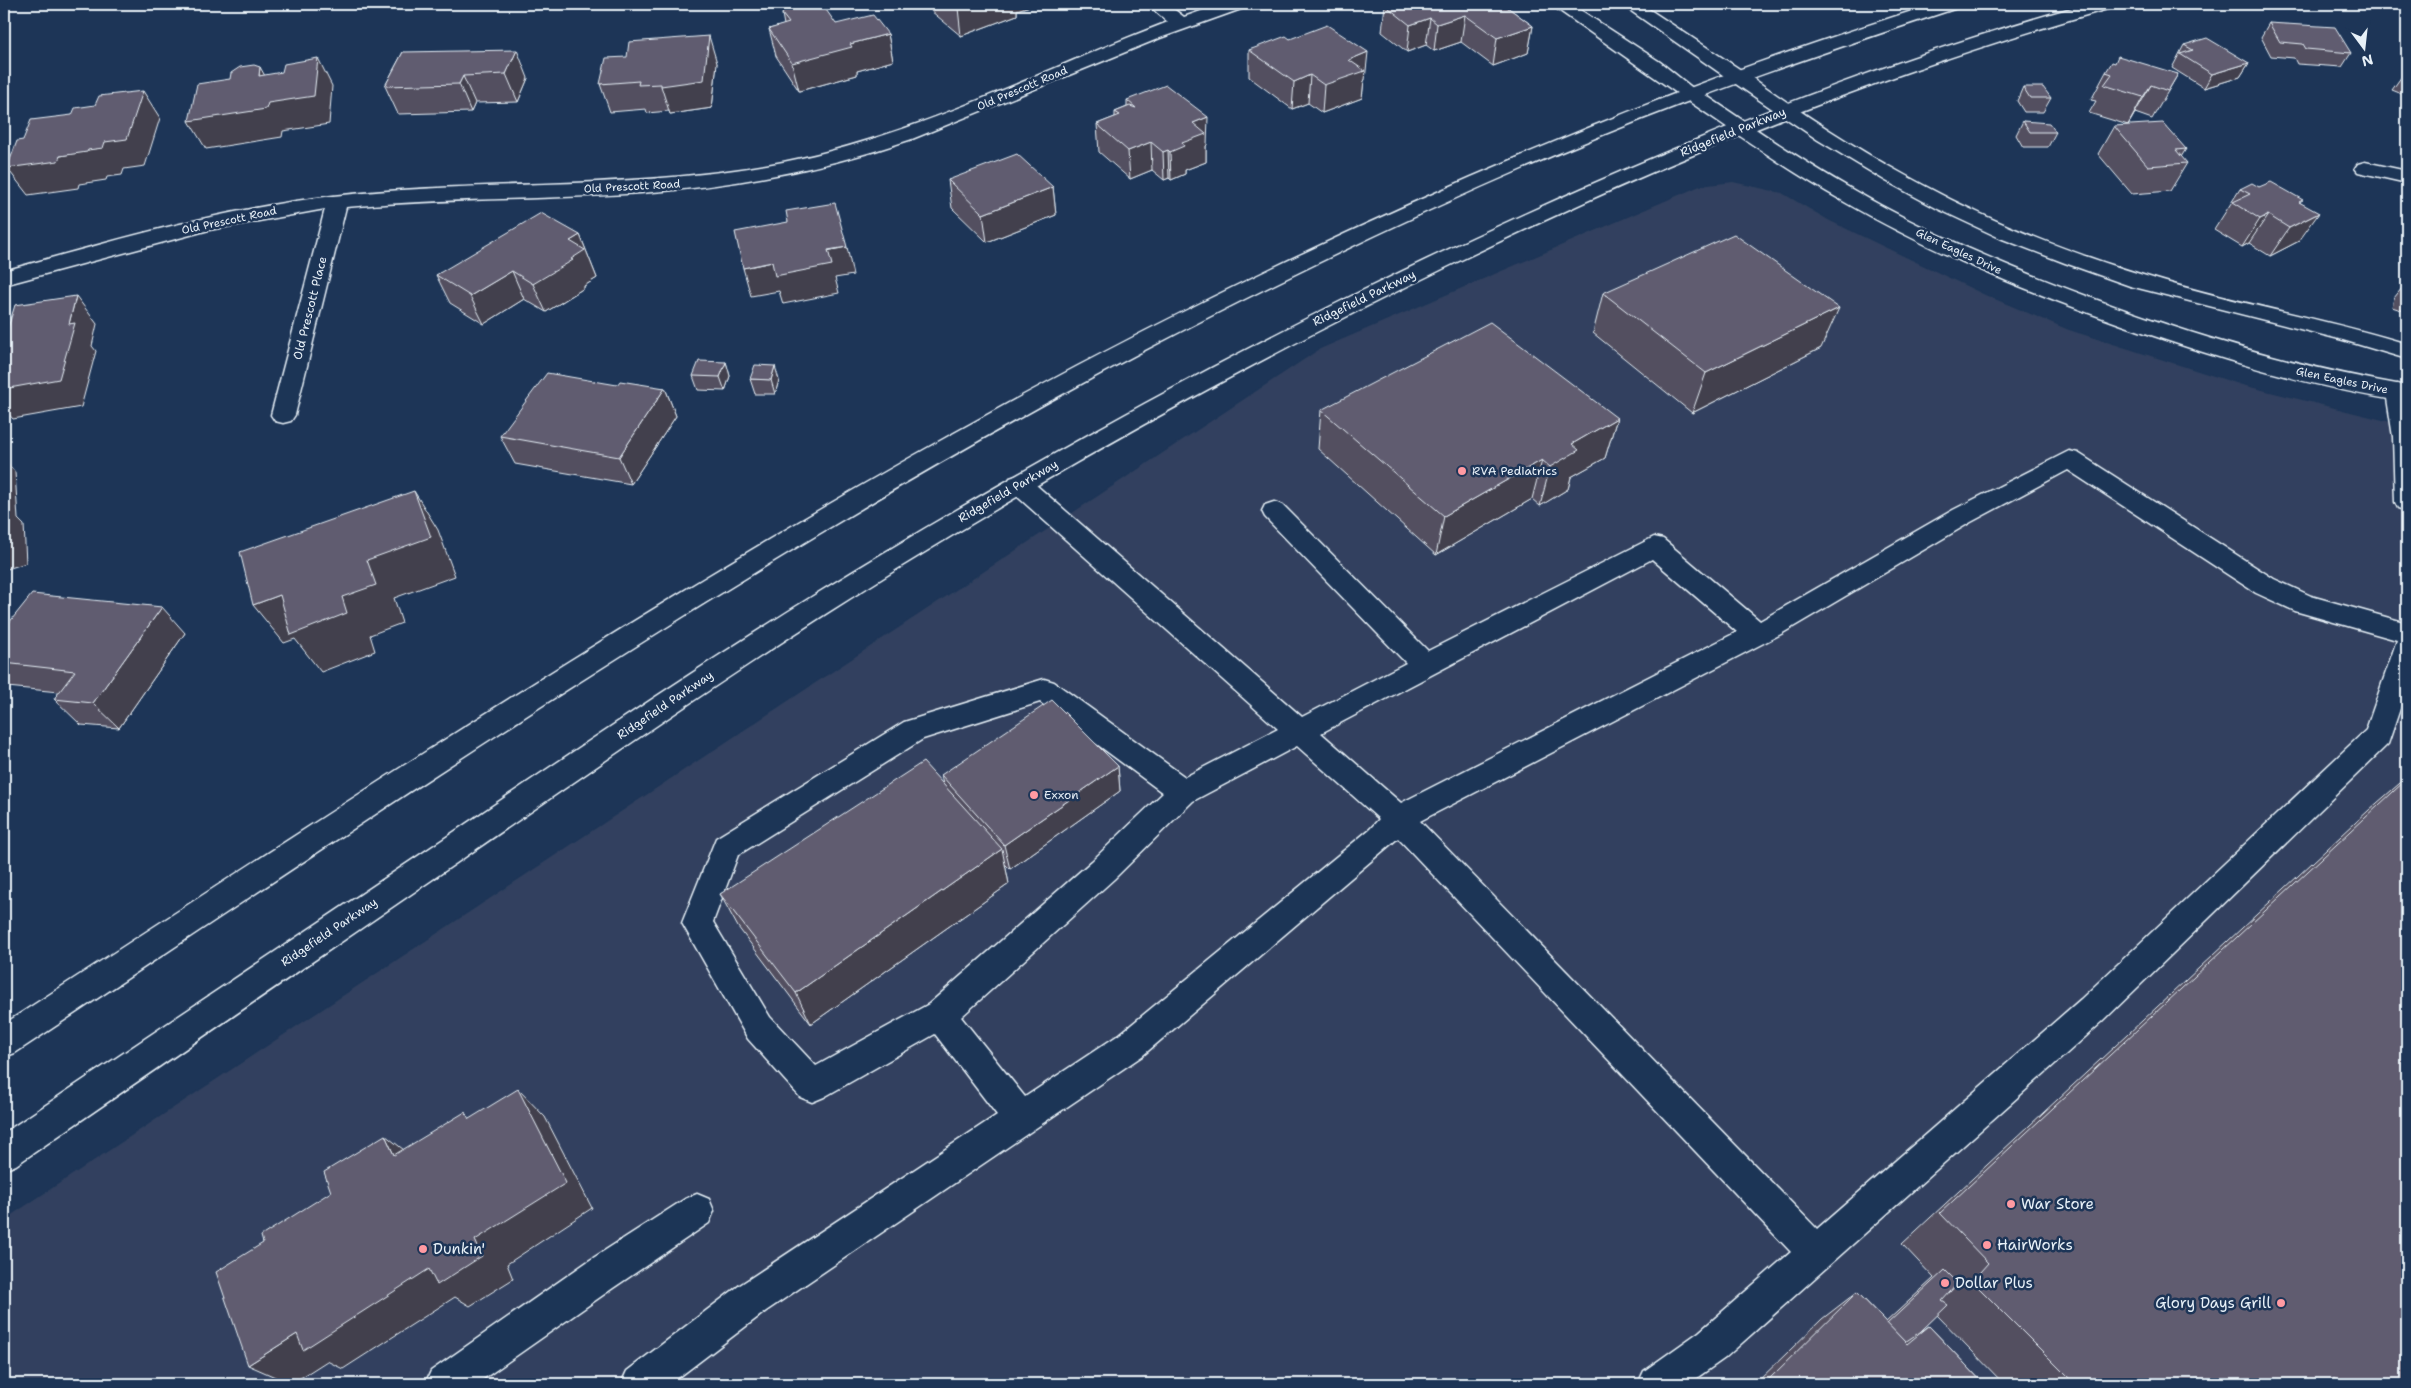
<svg xmlns="http://www.w3.org/2000/svg" width="2411" height="1388" font-family="'Shantell Sans',sans-serif">
<style>
.built{fill:#31415e}
.lines{fill:none;stroke-linecap:round;stroke-linejoin:round}
.service-casing{stroke:#e8f1f8;stroke-width:3}
.minor-casing{stroke:#e8f1f8;stroke-width:3}
.tertiary-casing{stroke:#e8f1f8;stroke-width:3}
.secondary-casing{stroke:#e8f1f8;stroke-width:3}
.service{fill:#1d3557;fill-rule:evenodd}
.minor{fill:#1d3557;fill-rule:evenodd}
.tertiary{fill:#1d3557;fill-rule:evenodd}
.secondary{fill:#1d3557;fill-rule:evenodd}
.wall{fill:#534f60;stroke:#e8f1f8}
.shaded-wall{fill:#43404e;stroke:#e8f1f8}
.building{fill:#605c70;stroke:#e8f1f8}
.poi-dot{fill:#ff9aa2;stroke:#1d3557;stroke-width:2}
.labels{text-anchor:middle;stroke-width:5;stroke-linejoin:round;paint-order:stroke}
.far-street-label{font-size:11px;fill:#e8f1f8;stroke:#1d3557}
.street-label{font-size:12px;fill:#e8f1f8;stroke:#1d3557}
.poi-label{font-size:12px;fill:#e8f1f8;stroke:#1d3557;text-anchor:start}
.near-poi-label{font-size:15px;fill:#e8f1f8;stroke:#1d3557;text-anchor:start}
</style>
<rect width="100%" height="100%" fill="#1d3557"/>
<filter id="ink" filterUnits="userSpaceOnUse"><feTurbulence type="fractalNoise" baseFrequency=".02" numOctaves="2"/><feDisplacementMap in="SourceGraphic" scale="10" xChannelSelector="R" yChannelSelector="G"/><feConvolveMatrix kernelMatrix="1 2 1 2 8 2 1 2 1" color-interpolation-filters="sRGB"/></filter>
<g filter="url(#ink)">
<path class="built" d="M1733,182L1782,193L1830,221L1985,295L2069,330L2242,385L2407,426V1384H4V1220L1320,349L1700,186Z"/>
<g class="lines">
<defs>
<g id="service">
<path d="M2398,384L2407,388V511L2398,508L2395,502L2393,437L2386,392L2390,386Z"/>
<path d="M2069,451L2078,453L2274,579L2311,596L2407,623V688L2388,744L2103,1021L1725,1358L1688,1384H1638L1644,1371L1699,1332L1791,1252L1398,838L1142,1056L766,1311L670,1384H621L627,1371L740,1285L997,1115L935,1034L824,1097L812,1102L800,1097L748,1039L682,923L716,838L904,722L1044,679L1054,682L1185,777L1278,729L1010,490L1007,484L1010,478L1019,475L1028,478L1302,717L1406,663L1265,517L1262,511L1265,505L1274,502L1283,505L1428,651L1654,537L1663,539L1760,621L1953,510ZM2068,470L2256,593L2295,611L2397,640L2366,730L2081,999L1817,1229L1420,821L1781,634L1971,522ZM1652,559L1737,632L1401,803L1321,733ZM1040,702L1163,793L1092,861L929,1004L816,1066L770,1017L713,922L738,855L923,739ZM1297,746L1379,819L1370,829L1120,1034L1025,1097L961,1017L1114,879L1193,801Z"/>
<path d="M697,1194L709,1199L714,1211L709,1223L613,1288L476,1384H425L431,1371L587,1262L685,1199Z"/>
</g>
<g id="minor">
<path d="M1147,4H1167L1184,17L1221,4H1247L1244,8L1160,38L912,139C825,169 733,186 641,193C543,200 444,198 346,207L295,415L291,421L283,423L275,421L271,415L325,209L209,230L4,285V271C112,241 221,209 333,196C483,179 634,191 783,162C918,136 1041,70 1168,22Z"/>
<path d="M1550,4H1571L1660,62L1700,94L1698,98H1684Z"/>
<path d="M1621,4H1641L1744,72L1746,76L1744,80H1730Z"/>
<path d="M2365,162L2407,171V183L2358,172L2355,168L2358,164Z"/>
</g>
<g id="tertiary">
<path d="M1737,70L1744,72C1801,113 1860,152 1923,185C1993,223 2068,252 2143,275C2230,303 2320,317 2407,344V359L2343,340L2130,286L2065,263L2000,238L1938,209L1886,181L1818,140L1730,80L1728,76L1730,72Z"/>
<path d="M1691,88L1698,90C1750,125 1800,160 1855,191C1929,234 2009,267 2089,297C2193,336 2298,367 2407,386V402C2321,389 2236,364 2154,336C2046,299 1939,257 1841,200C1786,169 1736,133 1684,98L1682,94L1684,90Z"/>
</g>
<g id="secondary">
<path d="M1934,4H1960L1957,8C1866,38 1774,69 1684,103C1546,155 1410,217 1277,283C834,500 426,781 15,1053L4,1057V1024C331,813 654,597 996,410C1212,292 1434,187 1664,98C1753,63 1843,33 1934,4Z"/>
<path d="M2086,4H2114L2111,8C1886,71 1669,159 1459,261C1266,354 1079,457 897,569C750,660 607,759 465,857C315,960 165,1062 16,1165L4,1170V1133C153,1033 302,934 451,834C593,738 735,642 882,554C1091,429 1305,313 1527,213C1708,131 1894,57 2086,4Z"/>
</g>
</defs>
<use href="#service" class="service-casing"/>
<use href="#minor" class="minor-casing"/>
<use href="#tertiary" class="tertiary-casing"/>
<use href="#secondary" class="secondary-casing"/>
<use href="#service" class="service"/>
<use href="#minor" class="minor"/>
<use href="#tertiary" class="tertiary"/>
<use href="#secondary" class="secondary"/>
</g>
<g class="wall">
<path d="M930,4H1036L1017,10V15L961,36L931,11Z"/>
<path d="M1503,4L1533,26L1528,53L1493,66L1461,42L1434,51L1426,45L1407,52L1382,32L1385,5Z"/>
<path d="M782,14L888,34L893,61L857,71V75L799,91L776,56L769,29L784,25Z"/>
<path d="M2269,23L2351,53L2342,67L2297,64L2294,58L2271,56L2261,37Z"/>
<path d="M1290,39L1365,80H1364L1362,98L1322,113L1308,103L1292,109L1249,77V50Z"/>
<path d="M2184,45L2249,63L2240,77L2204,88L2172,68Z"/>
<path d="M403,52L528,78L518,102L475,103L471,112L398,114L385,86Z"/>
<path d="M717,63L712,108L670,114L669,111L647,113L646,109L610,112L600,84Z"/>
<path d="M2407,69V96L2392,90Z"/>
<path d="M2106,72L2178,74L2152,119L2135,113L2128,125L2089,113L2096,101L2091,100Z"/>
<path d="M2023,87L2051,98L2043,112H2024L2017,101Z"/>
<path d="M1127,100L1207,145L1206,146V162L1185,170V174L1171,180L1169,178L1164,180L1152,170L1130,179L1099,152L1097,124L1115,117V112L1127,107Z"/>
<path d="M2023,121L2056,132L2048,147H2023L2016,135Z"/>
<path d="M2114,126L2186,149L2181,157L2187,163L2170,191L2132,194L2098,154Z"/>
<path d="M948,180L1053,187L1056,215L987,242L952,208Z"/>
<path d="M2259,187L2301,203L2299,241L2270,256L2249,243L2242,247L2214,230L2240,189Z"/>
<path d="M580,235L597,278L584,286V288L546,312L524,299L484,324L450,303L436,275Z"/>
<path d="M2406,283L2407,284V312L2392,307L2394,298Z"/>
<path d="M1603,293L1821,348L1692,413L1593,333Z"/>
<path d="M726,362L730,376L725,391L698,390L693,376Z"/>
<path d="M750,379L779,380L775,394H755Z"/>
<path d="M617,385L665,388L676,416L631,484L515,464L500,436Z"/>
<path d="M1321,410L1617,418L1605,458L1571,477L1568,489L1540,506L1532,499L1436,555L1318,449Z"/>
<path d="M4,629L185,633L119,728L81,725L54,699L59,692L7,687L4,684Z"/>
<path d="M1118,766L1120,791L1010,869L1005,864L1009,884L811,1024L738,927L720,894L943,785L941,775Z"/>
<path d="M2407,777V1384H2004L1937,1315L1920,1332L1929,1326L1984,1384H1755L1822,1319L1857,1292L1886,1322L1934,1278L1902,1244L2369,810Z"/>
</g>
<g class="shaded-wall">
<path d="M970,4H1036L1017,10V15L961,36L958,8Z"/>
<path d="M1465,15L1461,42L1434,51L1437,24Z"/>
<path d="M1430,18L1426,45L1407,52L1410,25Z"/>
<path d="M1533,26L1528,53L1493,66L1497,38Z"/>
<path d="M888,34L893,61L857,71V75L799,91L792,63L850,44Z"/>
<path d="M709,36L717,63L712,108L670,114L661,86Z"/>
<path d="M517,50L528,78L518,102L506,74Z"/>
<path d="M1368,52L1365,80H1364L1362,98L1322,113L1324,85L1349,60Z"/>
<path d="M318,58L332,86L329,124L283,131L282,137L206,149L189,121L259,76L260,67L275,94Z"/>
<path d="M2249,63L2240,77L2204,88L2212,74Z"/>
<path d="M1310,75L1308,103L1292,109L1294,82Z"/>
<path d="M463,76L475,103L471,112L459,84Z"/>
<path d="M2151,85L2135,113L2128,125L2143,97Z"/>
<path d="M143,91L160,118L145,166L124,169L122,175L107,177L106,180L79,184L78,188L28,195L7,168L88,150L105,142Z"/>
<path d="M1208,117L1207,145L1206,146V162L1185,170V174L1171,180L1170,152L1182,143L1193,123Z"/>
<path d="M1151,142L1152,170L1130,179L1128,151Z"/>
<path d="M1168,150L1169,178L1164,180L1163,152Z"/>
<path d="M1053,187L1056,215L987,242L983,214Z"/>
<path d="M2319,213L2299,241L2270,256L2289,228Z"/>
<path d="M2268,215L2249,243L2242,247L2260,219Z"/>
<path d="M580,235L597,278L584,286V288L546,312L533,284L570,241Z"/>
<path d="M847,247L853,275L835,278L839,293L783,304L779,291L751,296L743,268Z"/>
<path d="M512,271L524,299L484,324L470,296Z"/>
<path d="M76,296L97,324L92,346L96,351L81,407L13,419L4,409V389L69,324Z"/>
<path d="M1839,308L1821,348L1692,413L1706,373Z"/>
<path d="M726,362L730,376L725,391L720,377Z"/>
<path d="M775,366L779,380L775,394L771,380Z"/>
<path d="M665,388L676,416L631,484L619,457Z"/>
<path d="M1617,418L1605,458L1571,477L1568,489L1540,506L1550,467L1572,444Z"/>
<path d="M4,459L15,472L18,519L24,525L26,563L4,570Z"/>
<path d="M1542,460L1532,499L1436,555L1444,516Z"/>
<path d="M414,491L438,530L455,576L394,598L402,623L370,635L375,651L321,672L295,639L284,643L253,605L280,595L342,597Z"/>
<path d="M162,607L185,633L119,728L93,703Z"/>
<path d="M1118,766L1120,791L1010,869L1004,845Z"/>
<path d="M1002,849L1009,884L811,1024L796,993Z"/>
<path d="M518,1089L545,1117L592,1208L507,1264L513,1279L470,1306L455,1297L343,1369L327,1361L291,1384L248,1365L297,1334L429,1269L475,1240Z"/>
<path d="M385,1135L418,1161L394,1155Z"/>
</g>
<g class="building">
<path d="M802,4H822L836,24L873,15L888,34L850,44L852,47L792,63L769,29L789,23L782,14L785,8Z"/>
<path d="M952,4H970L958,8Z"/>
<path d="M1388,4H1503L1533,26L1497,38L1465,15L1437,24L1430,18L1410,25L1385,5Z"/>
<path d="M2269,23L2335,27L2351,53L2306,49L2303,44L2280,42Z"/>
<path d="M1327,25L1368,52L1349,60L1365,71L1324,85L1310,75L1294,82L1249,50L1286,36L1290,39Z"/>
<path d="M709,36L704,80L661,86V84L638,85L639,81L600,84L606,58L627,57L629,42Z"/>
<path d="M2207,38L2249,63L2212,74L2180,54L2193,50L2184,45Z"/>
<path d="M517,50L506,74L463,76L459,84L385,86L403,52Z"/>
<path d="M2118,56L2178,74L2168,91L2151,85L2143,97L2104,85L2112,74L2106,72L2112,62L2115,63Z"/>
<path d="M318,58L314,96L268,103L266,109L189,121L197,84L230,79L231,73L240,67L254,65L260,67L259,76L282,72L284,64Z"/>
<path d="M2407,69V78L2402,76Z"/>
<path d="M1166,85L1208,117L1193,123L1206,134L1182,143L1184,146L1170,152L1168,150L1163,152L1151,142L1128,151L1097,124L1120,115L1115,112L1130,106L1136,108L1127,100Z"/>
<path d="M2023,87H2043L2051,98H2030Z"/>
<path d="M143,91L127,139L105,142L103,148L88,150L87,152L60,156L58,161L7,168L17,141L23,140L31,120L72,115L75,108L95,105L99,96Z"/>
<path d="M2023,121L2049,123L2056,132H2030Z"/>
<path d="M2163,123L2186,149L2176,150L2187,163L2148,166L2114,126Z"/>
<path d="M1017,154L1053,187L983,214L948,180Z"/>
<path d="M2271,182L2303,200L2299,202L2319,213L2289,228L2268,215L2260,219L2233,202L2250,194L2240,189L2252,183L2259,187Z"/>
<path d="M835,203L847,247L828,250L832,265L775,276L772,262L743,268L735,232L788,222L786,211Z"/>
<path d="M541,213L580,235L570,241L585,250L571,259L573,260L533,284L512,271L470,296L436,275Z"/>
<path d="M1734,234L1839,308L1706,373L1603,293Z"/>
<path d="M2406,283L2407,284V294L2403,293Z"/>
<path d="M76,296L69,324L75,323L59,379L4,389V335L6,334L15,305Z"/>
<path d="M1490,322L1617,418L1572,444L1579,450L1550,467L1542,460L1444,516L1321,410Z"/>
<path d="M699,361L726,362L720,377L693,376Z"/>
<path d="M755,365L775,366L771,380L750,379Z"/>
<path d="M547,373L617,385L620,381L665,388L619,457L500,436Z"/>
<path d="M414,491L431,537L367,560L376,585L342,597L347,613L291,635L280,595L253,605L240,552Z"/>
<path d="M32,594L162,607L93,703L54,699L75,671L4,663V629Z"/>
<path d="M1052,700L1118,766L1004,845L941,775Z"/>
<path d="M923,762L1002,849L796,993L720,894Z"/>
<path d="M2407,779V1384H2343L2335,1377L2329,1384H2075L1972,1281L1988,1263L1940,1213Z"/>
<path d="M518,1089L566,1183L475,1240L482,1256L437,1285L429,1269L303,1350L297,1334L248,1365L216,1272L263,1243L261,1236L331,1192L324,1172L385,1135L394,1155L465,1112L469,1119Z"/>
<path d="M1945,1270L1958,1283L1942,1301L1948,1305L1920,1332L1905,1342L1887,1324Z"/>
<path d="M1857,1292L1907,1344L1929,1326L1984,1384H1764Z"/>
</g>
</g>
<g class="poi-dot">
<circle cx="1462" cy="471" r="5"/>
<circle cx="1034" cy="795" r="5"/>
<circle cx="2011" cy="1204" r="5"/>
<circle cx="1987" cy="1245" r="5"/>
<circle cx="423" cy="1249" r="5"/>
<circle cx="1945" cy="1283" r="5"/>
<circle cx="2281" cy="1303" r="5"/>
</g>
<g class="labels">
<g class="far-street-label">
<text transform="translate(1022 88) rotate(-23)" y="4">Old Prescott Road</text>
<text transform="translate(632 186) rotate(-3)" y="4">Old Prescott Road</text>
<text transform="translate(229 220) rotate(-12)" y="4">Old Prescott Road</text>
<text transform="translate(1959 251) rotate(25)" y="4">Glen Eagles Drive</text>
<text transform="translate(2342 380) rotate(12)" y="4">Glen Eagles Drive</text>
</g>
<g class="street-label">
<text transform="translate(1733 132) rotate(-22)" y="4">Ridgefield Parkway</text>
<text transform="translate(1364 298) rotate(-26)" y="4">Ridgefield Parkway</text>
<text transform="translate(310 308) rotate(-76)" y="4">Old Prescott Place</text>
<text transform="translate(1008 491) rotate(-30)" y="4">Ridgefield Parkway</text>
<text transform="translate(665 705) rotate(-34)" y="4">Ridgefield Parkway</text>
<text transform="translate(329 932) rotate(-34)" y="4">Ridgefield Parkway</text>
</g>
<g class="poi-label">
<text x="1472" y="475">RVA Pediatrics</text>
<text x="1044" y="799">Exxon</text>
</g>
<g class="near-poi-label">
<text x="2021" y="1209">War Store</text>
<text x="1997" y="1250">HairWorks</text>
<text x="433" y="1254">Dunkin'</text>
<text x="1955" y="1288">Dollar Plus</text>
<text x="2271" y="1308" text-anchor="end">Glory Days Grill</text>
</g>
</g>
<rect width="2411" height="1388" fill="none" stroke="#1d3557" stroke-width="20"/>
<rect x="10" y="10" width="2391" height="1368" fill="none" stroke="#e8f1f8" stroke-width="2" filter="url(#ink)"/>
<g transform="translate(2364 48) rotate(165)" stroke="#1d3557" stroke-width="4" paint-order="stroke">
<path d="M0-4L9 19L0 12L-9 19Z" fill="#e8f1f8"/>
<text y="-8" font-size="14" font-weight="bold" text-anchor="middle" fill="#e8f1f8">N</text>
</g>
</svg>
